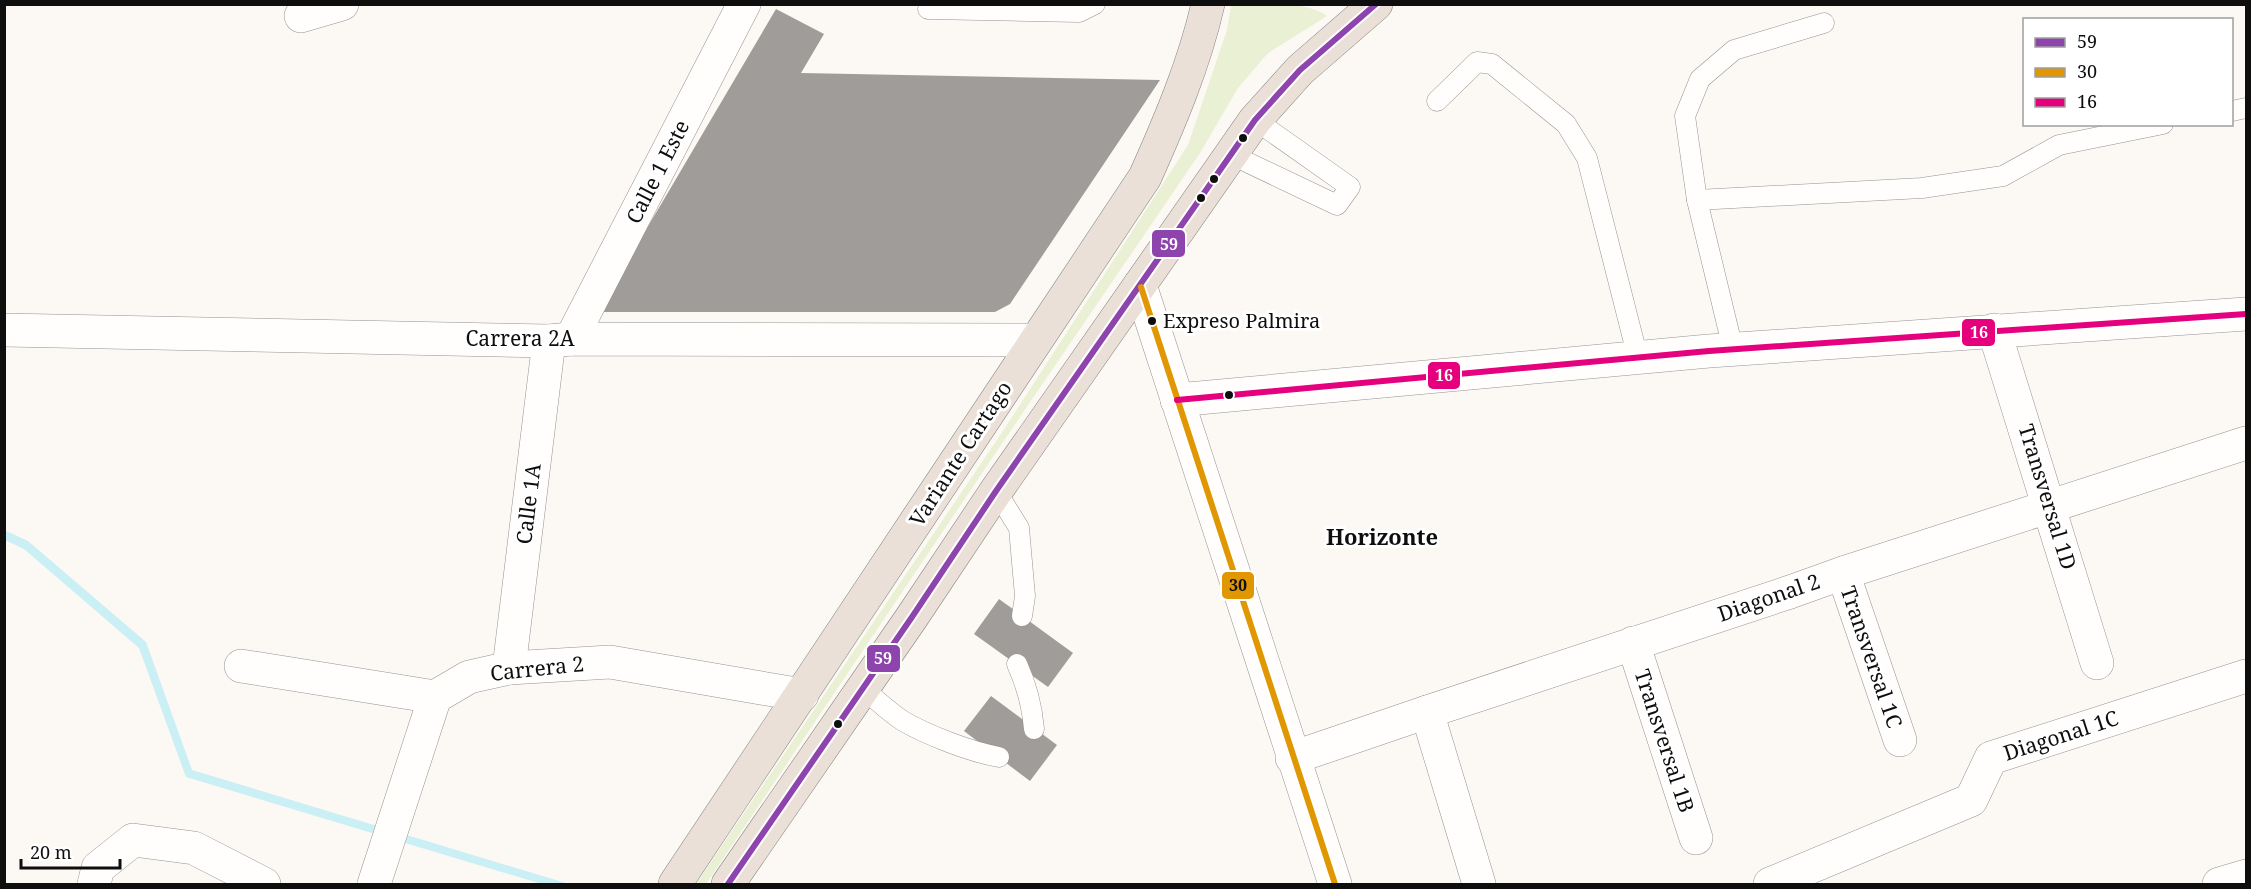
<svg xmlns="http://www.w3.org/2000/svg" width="2251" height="889" font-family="'Noto Serif',serif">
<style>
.green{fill:#eaf0d4}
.water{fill:#caeff5}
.building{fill:#9f9c99}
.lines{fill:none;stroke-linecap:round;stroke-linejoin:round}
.service-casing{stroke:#959392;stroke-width:21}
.minor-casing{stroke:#959392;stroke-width:34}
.trunk-casing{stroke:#82817f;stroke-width:34}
.service{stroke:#fffefd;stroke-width:20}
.minor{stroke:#fffefd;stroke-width:33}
.trunk{stroke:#eae0d8;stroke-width:33}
.bus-1-casing{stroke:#fff;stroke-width:10}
.bus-2-casing{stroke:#fff;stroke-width:10}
.bus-3-casing{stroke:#fff;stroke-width:10}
.bus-1{stroke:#8e44ad;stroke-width:6}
.bus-2{stroke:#e09701;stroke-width:6}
.bus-3{stroke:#e5007d;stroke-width:6}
.bus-dot{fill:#0e0e0e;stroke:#fff;stroke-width:2}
.labels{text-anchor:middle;stroke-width:6;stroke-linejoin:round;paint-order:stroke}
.bus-label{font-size:20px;fill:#0e0e0e;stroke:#fff;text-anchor:start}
.street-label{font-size:21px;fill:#0e0e0e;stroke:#fff}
.neighbourhood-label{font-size:22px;font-weight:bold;fill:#0e0e0e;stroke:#fff}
.line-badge{stroke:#fff;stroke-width:2}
.badge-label{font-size:16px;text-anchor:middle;font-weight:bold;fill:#fff}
.pale-badge-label{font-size:16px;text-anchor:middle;font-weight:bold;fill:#111}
</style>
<rect width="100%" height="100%" fill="#fcf8f4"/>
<path class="green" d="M1231,5C1259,4 1305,0 1327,16L1268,53L1238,88L1200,153L1005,439L706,884H696L1001,434L1188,145L1227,30Z"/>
<path class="water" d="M4,530L28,541L146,642L192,770L569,884H542L186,777L139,648L24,549L5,540Z"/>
<g class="building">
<path d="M776,9L824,34L801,73L1160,80L1010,304L995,312H603L610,291Z"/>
<path d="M999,599L1073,653L1048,687L974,634Z"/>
<path d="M991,696L1057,745L1030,781L964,731Z"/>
</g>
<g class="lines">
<defs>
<g id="service">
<path d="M928,9L1079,12L1095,4"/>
<path d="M1437,101L1477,62L1492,64L1566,124L1587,158L1638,358"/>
<path d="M2232,111L2246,108"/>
<path d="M1230,154L1337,205L1350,187L1255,120"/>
<path d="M1697,200L1922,188L2003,176L2059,145L2163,124"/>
<path d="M1733,349L1697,200L1685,116L1700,79L1734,50L1824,23"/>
<path d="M996,491L1019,528L1025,596L1022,616"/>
<path d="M1017,664C1027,686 1032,705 1034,729"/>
<path d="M863,689C876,699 889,712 903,721C927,735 971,752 999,757"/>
</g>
<g id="minor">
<path d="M301,16L342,4"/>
<path d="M1140,285L1335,884"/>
<path d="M4,330L549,341L571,339L1036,340"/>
<path d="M1994,330L2097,663"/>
<path d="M571,339L744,4"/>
<path d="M1177,400L1709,351L2246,314"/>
<path d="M1843,573L1900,740"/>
<path d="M1633,643L1696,838"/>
<path d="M241,666L435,697L469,677L509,668L610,662L802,695"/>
<path d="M509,668L549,341"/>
<path d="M1427,712L1479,884"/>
<path d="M1292,758L1427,712L1790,592L1843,573L2246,443"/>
<path d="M94,884L98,868L133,840L194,848L264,884"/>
<path d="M374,884L435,697"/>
<path d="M1770,884L1971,800L1991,758L2246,676"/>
<path d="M2219,884L2246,876"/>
</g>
<g id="trunk">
<path d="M675,884L1145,177C1170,121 1194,65 1208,4"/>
<path d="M728,884L912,617L996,491L1255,120L1300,70L1376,4"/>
</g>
</defs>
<use href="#service" class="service-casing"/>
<use href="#minor" class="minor-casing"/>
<use href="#trunk" class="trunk-casing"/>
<use href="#service" class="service"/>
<use href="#minor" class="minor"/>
<use href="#trunk" class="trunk"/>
<defs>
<path id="bus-1" d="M728,884L912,617L996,491L1255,120L1300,70L1376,4"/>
<path id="bus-2" d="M1141,287L1335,884"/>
<path id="bus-3" d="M1177,400L1709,351L2246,314"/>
</defs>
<use href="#bus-1" class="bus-1-casing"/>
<use href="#bus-2" class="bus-2-casing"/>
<use href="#bus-3" class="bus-3-casing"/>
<use href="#bus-1" class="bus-1"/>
<use href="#bus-2" class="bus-2"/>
<use href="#bus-3" class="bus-3"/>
</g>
<g class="bus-dot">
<circle cx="1243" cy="138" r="5"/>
<circle cx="1214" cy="179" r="5"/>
<circle cx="1201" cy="198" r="5"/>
<circle cx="1152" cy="321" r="5"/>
<circle cx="1229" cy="395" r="5"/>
<circle cx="838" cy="724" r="5"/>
</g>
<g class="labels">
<g class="bus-label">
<text x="1163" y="328">Expreso Palmira</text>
</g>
<g class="street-label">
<text transform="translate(658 172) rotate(-63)" y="7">Calle 1 Este</text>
<text x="520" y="346">Carrera 2A</text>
<text transform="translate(961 454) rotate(-57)" y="7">Variante Cartago</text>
<text transform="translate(2047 497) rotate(73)" y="7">Transversal 1D</text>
<text transform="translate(529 504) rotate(-83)" y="7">Calle 1A</text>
<text transform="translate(1769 598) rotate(-19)" y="7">Diagonal 2</text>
<text transform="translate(1871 657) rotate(71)" y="7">Transversal 1C</text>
<text transform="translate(537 669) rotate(-6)" y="7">Carrera 2</text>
<text transform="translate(2061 736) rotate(-18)" y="7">Diagonal 1C</text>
<text transform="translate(1664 741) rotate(72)" y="7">Transversal 1B</text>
</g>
<g class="neighbourhood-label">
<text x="1382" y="545">Horizonte</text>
</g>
</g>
<g class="line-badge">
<rect x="1151" y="229" width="35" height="29" rx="6" fill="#8e44ad"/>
<rect x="1961" y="318" width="35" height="29" rx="6" fill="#e5007d"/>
<rect x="1427" y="361" width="34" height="29" rx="6" fill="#e5007d"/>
<rect x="1221" y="571" width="34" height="29" rx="6" fill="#e09701"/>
<rect x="866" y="644" width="35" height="29" rx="6" fill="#8e44ad"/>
</g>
<g class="badge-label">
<text x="1169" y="250">59</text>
<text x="1979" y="338">16</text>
<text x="1444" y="381">16</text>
<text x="883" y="664">59</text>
</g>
<g class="pale-badge-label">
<text x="1238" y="591">30</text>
</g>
<rect width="2251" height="889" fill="none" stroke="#0e0e0e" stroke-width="12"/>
<rect x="2023" y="18" width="210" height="108" fill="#ffffff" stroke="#9f9f9f" stroke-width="1.5"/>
<rect x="2035" y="38" width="30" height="9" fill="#8e44ad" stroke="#9f9f9f" stroke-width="1.5"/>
<text x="2077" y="48" font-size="18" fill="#0e0e0e">59</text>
<rect x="2035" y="68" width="30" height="9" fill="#e09701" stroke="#9f9f9f" stroke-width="1.5"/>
<text x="2077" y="78" font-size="18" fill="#0e0e0e">30</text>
<rect x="2035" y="98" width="30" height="9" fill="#e5007d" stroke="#9f9f9f" stroke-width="1.5"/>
<text x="2077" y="108" font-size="18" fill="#0e0e0e">16</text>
<path d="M21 859v9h99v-9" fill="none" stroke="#0e0e0e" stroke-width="3"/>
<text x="30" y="859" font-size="18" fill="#0e0e0e" stroke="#ffffff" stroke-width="4.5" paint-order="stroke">20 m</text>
</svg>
